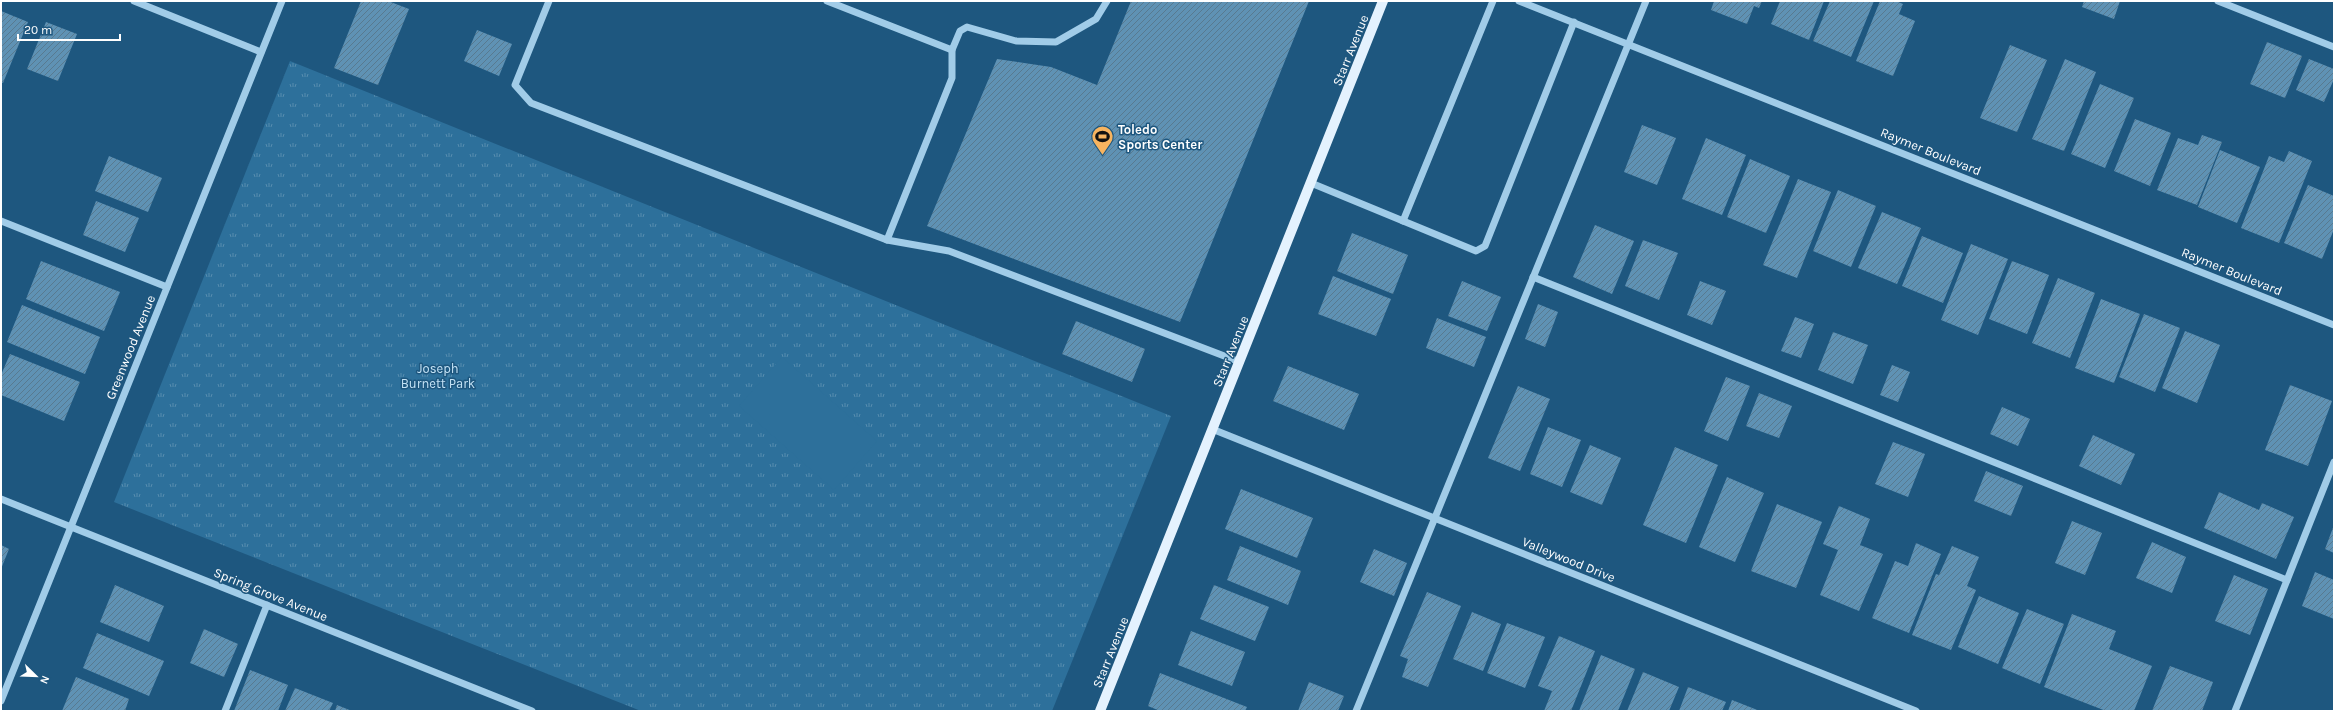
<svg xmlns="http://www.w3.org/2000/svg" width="2335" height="712" font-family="Karla,sans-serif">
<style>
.park{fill:url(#park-tufts)}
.pitch{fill:#2d709b}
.building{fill:url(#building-hatch)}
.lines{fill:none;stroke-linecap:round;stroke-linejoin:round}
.minor{stroke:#a1cce8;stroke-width:7}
.major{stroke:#e4f2fe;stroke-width:10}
.labels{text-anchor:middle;stroke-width:3;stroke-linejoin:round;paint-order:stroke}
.street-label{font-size:13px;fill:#fff;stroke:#1e577f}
.poi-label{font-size:13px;font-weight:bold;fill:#fff;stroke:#1e577f;text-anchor:start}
.park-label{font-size:13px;fill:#c5e3f6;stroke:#1e577f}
</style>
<defs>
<pattern id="park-tufts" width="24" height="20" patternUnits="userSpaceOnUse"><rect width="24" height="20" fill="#2d709b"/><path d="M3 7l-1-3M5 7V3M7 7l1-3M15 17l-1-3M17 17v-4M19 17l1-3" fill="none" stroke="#578daf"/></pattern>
<pattern id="building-hatch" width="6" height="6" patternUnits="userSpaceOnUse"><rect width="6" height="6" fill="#5f92b4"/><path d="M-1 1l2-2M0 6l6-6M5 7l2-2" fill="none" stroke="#587a90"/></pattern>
</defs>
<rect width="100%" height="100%" fill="#1e577f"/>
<path class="park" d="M290,61L1171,416L1052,711H641L114,502Z"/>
<path class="pitch" d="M782,357L877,441L834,490L739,406Z"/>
<g class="building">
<path d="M361,1H388L409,9L378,85L334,68Z"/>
<path d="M1131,1H1309L1180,322L927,226L997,59L1051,67L1097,85Z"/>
<path d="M1714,1H1762L1759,8L1754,6L1747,24L1711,10Z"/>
<path d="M1780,1H1824L1809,40L1771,24Z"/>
<path d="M1830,1H1874L1851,57L1813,41Z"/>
<path d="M1880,1H1896L1903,4L1899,14L1915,21L1893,76L1856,61Z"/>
<path d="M2084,1H2120L2114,19L2082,7Z"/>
<path d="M1,11L28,22L3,83L1,82Z"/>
<path d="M46,22L77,34L58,81L27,69Z"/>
<path d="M477,30L512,44L499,76L464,61Z"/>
<path d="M2267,42L2302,56L2285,98L2250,84Z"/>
<path d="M2010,45L2047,60L2017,132L1980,118Z"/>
<path d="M2065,59L2096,72L2064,151L2032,139Z"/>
<path d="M2309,59L2334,69V79L2324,102L2296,90Z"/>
<path d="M2100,84L2134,98L2105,168L2071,154Z"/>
<path d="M2135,119L2171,133L2150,186L2114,171Z"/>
<path d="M1642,125L1676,138L1657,185L1624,172Z"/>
<path d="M2202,135L2222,142L2197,205L2157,190L2178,138L2198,145Z"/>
<path d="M1706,138L1746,155L1722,215L1682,199Z"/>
<path d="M2220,150L2260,167L2237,223L2198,207Z"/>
<path d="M2289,151L2312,161L2279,243L2241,228L2269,156L2284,162Z"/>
<path d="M109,156L162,178L148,212L95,191Z"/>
<path d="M1750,159L1790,176L1766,233L1727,217Z"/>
<path d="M1798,179L1831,192L1797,278L1763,265Z"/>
<path d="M2308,185L2334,196V229L2322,259L2284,243Z"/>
<path d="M1838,190L1876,206L1851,267L1813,251Z"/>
<path d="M96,201L139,218L125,252L83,235Z"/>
<path d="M1882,212L1921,228L1897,284L1858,268Z"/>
<path d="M1595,225L1634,241L1612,294L1573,277Z"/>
<path d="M1352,233L1408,255L1393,294L1337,271Z"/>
<path d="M1922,236L1963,253L1943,303L1902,286Z"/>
<path d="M1643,240L1678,253L1659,300L1625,286Z"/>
<path d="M1971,244L2008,259L1978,335L1941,320Z"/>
<path d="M41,261L120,292L104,331L26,299Z"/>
<path d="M2012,261L2049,275L2027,334L1989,319Z"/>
<path d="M1333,276L1391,299L1376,336L1318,314Z"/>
<path d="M2058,278L2095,293L2070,358L2032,343Z"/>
<path d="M1462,281L1501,297L1487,331L1448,316Z"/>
<path d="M1700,281L1726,291L1712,325L1687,315Z"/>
<path d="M2101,299L2140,314L2114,383L2075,368Z"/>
<path d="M1538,304L1558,312L1545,347L1525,339Z"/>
<path d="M22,305L100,337L85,374L7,342Z"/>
<path d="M2144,314L2180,328L2155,392L2119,377Z"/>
<path d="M1795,317L1814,324L1801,358L1781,351Z"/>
<path d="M1437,318L1486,337L1474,367L1426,348Z"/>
<path d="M1076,321L1145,349L1132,382L1062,354Z"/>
<path d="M2185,331L2220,345L2197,403L2162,388Z"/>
<path d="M1833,332L1868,345L1853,384L1818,370Z"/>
<path d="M10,354L80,382L64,421L1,395V375Z"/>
<path d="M1892,365L1910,372L1898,402L1880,395Z"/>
<path d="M1288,366L1359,394L1344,430L1273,401Z"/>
<path d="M1726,377L1750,386L1728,441L1704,431Z"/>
<path d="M2290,385L2332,401L2308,466L2265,450Z"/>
<path d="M1518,386L1550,399L1520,471L1488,458Z"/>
<path d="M1759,393L1792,406L1779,438L1746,426Z"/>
<path d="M2002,407L2030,419L2018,446L1990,434Z"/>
<path d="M1548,427L1581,440L1562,487L1530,474Z"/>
<path d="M2093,435L2135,454L2121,485L2079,466Z"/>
<path d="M1893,442L1925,454L1908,497L1875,484Z"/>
<path d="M1590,445L1621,458L1602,505L1570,492Z"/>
<path d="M1675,447L1718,465L1686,543L1643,525Z"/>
<path d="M1986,471L2023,486L2011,516L1974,501Z"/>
<path d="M1727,477L1764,493L1735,562L1699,547Z"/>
<path d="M1241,489L1313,518L1297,558L1225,529Z"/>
<path d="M2219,492L2259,510L2262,503L2294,517L2276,559L2204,528Z"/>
<path d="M1777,504L1822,522L1796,588L1751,571Z"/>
<path d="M1839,506L1870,519L1860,545L1883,554L1859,611L1820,595L1838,550L1823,544Z"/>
<path d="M2072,521L2102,533L2085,575L2055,563Z"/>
<path d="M2334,525V553L2325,549Z"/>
<path d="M2152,542L2186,557L2172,593L2136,578Z"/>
<path d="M1916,543L1941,554L1909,633L1872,618L1895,561L1908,566Z"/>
<path d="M1,545L9,549L1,569Z"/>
<path d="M1240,546L1301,571L1288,605L1227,580Z"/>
<path d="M1952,546L1979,557L1967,586L1976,590L1951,650L1912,635L1936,574L1939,575Z"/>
<path d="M1374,549L1407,563L1394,596L1360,582Z"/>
<path d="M2315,572L2334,580V619L2302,606Z"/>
<path d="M2234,575L2268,589L2250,635L2215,621Z"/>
<path d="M115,585L164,606L149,642L100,622Z"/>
<path d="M1214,585L1269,607L1255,641L1200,619Z"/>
<path d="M1427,592L1461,606L1428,687L1402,677L1408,659L1400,656Z"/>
<path d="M1979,596L2019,613L1998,664L1958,647Z"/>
<path d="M2027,609L2064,624L2040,684L2002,668Z"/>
<path d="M1472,612L1501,624L1483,671L1453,659Z"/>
<path d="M2072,614L2116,631L2109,649L2152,666L2134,711H2106L2044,687Z"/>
<path d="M1507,623L1545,637L1525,688L1487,673Z"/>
<path d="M204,629L238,644L224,677L190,663Z"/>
<path d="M1191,631L1245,652L1232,686L1178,665Z"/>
<path d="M97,633L164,661L149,696L83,668Z"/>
<path d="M1559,636L1595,651L1571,711H1544L1552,691L1538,686Z"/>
<path d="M1601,655L1635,669L1618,711H1579Z"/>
<path d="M2170,666L2213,682L2202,711H2152Z"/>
<path d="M250,670L288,685L278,711H234Z"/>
<path d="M1643,672L1679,687L1669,711H1627Z"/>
<path d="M1160,673L1247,707L1245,711H1160L1148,706Z"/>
<path d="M76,677L129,699L125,711H62Z"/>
<path d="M1309,682L1344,696L1338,711H1298Z"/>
<path d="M1688,687L1726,702L1722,711H1679Z"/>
<path d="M295,688L333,703L329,711H285Z"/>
<path d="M1732,700L1760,711H1728Z"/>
<path d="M337,705L352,711H335Z"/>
</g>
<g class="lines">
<g class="minor">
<path d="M134,1L261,52"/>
<path d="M549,1L515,85L531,103L887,240L949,251L1240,362"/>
<path d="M827,1L952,50L960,31L967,27L1016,41L1056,42L1096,19L1107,1"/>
<path d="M1519,1L2334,325"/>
<path d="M2218,1L2334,47"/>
<path d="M1311,183L1476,251L1485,246L1574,22"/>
<path d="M1,221L167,287"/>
<path d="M1403,221L1493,1"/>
<path d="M887,240L952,78V50"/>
<path d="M1533,277L2287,580"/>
<path d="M1212,429L1916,711"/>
<path d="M1,499L532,711"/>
<path d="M1,701L282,1"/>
<path d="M225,711L267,605"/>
<path d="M1356,711L1646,1"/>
<path d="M2235,711L2334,462"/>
</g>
<path class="major" d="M1100,711L1383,1"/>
</g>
<defs>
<symbol id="stadium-pin" viewBox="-11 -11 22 30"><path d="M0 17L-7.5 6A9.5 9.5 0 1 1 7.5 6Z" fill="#f7b460" stroke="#1e577f"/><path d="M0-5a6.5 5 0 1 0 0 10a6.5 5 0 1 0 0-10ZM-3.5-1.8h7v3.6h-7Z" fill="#111"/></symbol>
</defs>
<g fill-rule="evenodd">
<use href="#stadium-pin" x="1090" y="124" width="25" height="34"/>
</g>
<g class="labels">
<g class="street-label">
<text transform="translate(1350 50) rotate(-68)" y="5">Starr Avenue</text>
<text transform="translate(1931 151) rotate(22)" y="5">Raymer Boulevard</text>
<text transform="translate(2232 271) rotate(22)" y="5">Raymer Boulevard</text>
<text transform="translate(130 347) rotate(-68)" y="5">Greenwood Avenue</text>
<text transform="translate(1230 351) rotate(-68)" y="5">Starr Avenue</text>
<text transform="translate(1569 559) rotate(22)" y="5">Valleywood Drive</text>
<text transform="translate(271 594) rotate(22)" y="5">Spring Grove Avenue</text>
<text transform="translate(1110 652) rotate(-68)" y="5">Starr Avenue</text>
</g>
<g class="poi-label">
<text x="1118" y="134">Toledo<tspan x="1118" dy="15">Sports Center</tspan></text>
</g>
<g class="park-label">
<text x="438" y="373">Joseph<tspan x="438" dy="15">Burnett Park</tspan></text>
</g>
</g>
<rect width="2335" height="712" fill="none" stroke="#ffffff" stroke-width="4"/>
<g transform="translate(36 676) rotate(113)" stroke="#1e577f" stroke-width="3" paint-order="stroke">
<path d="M0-3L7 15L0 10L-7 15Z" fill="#ffffff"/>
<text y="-6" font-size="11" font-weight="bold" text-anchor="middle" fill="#ffffff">N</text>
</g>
<path d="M18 34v6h102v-6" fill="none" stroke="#ffffff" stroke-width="2"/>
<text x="24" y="34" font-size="12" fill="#ffffff" stroke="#1e577f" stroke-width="3" paint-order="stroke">20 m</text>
</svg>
